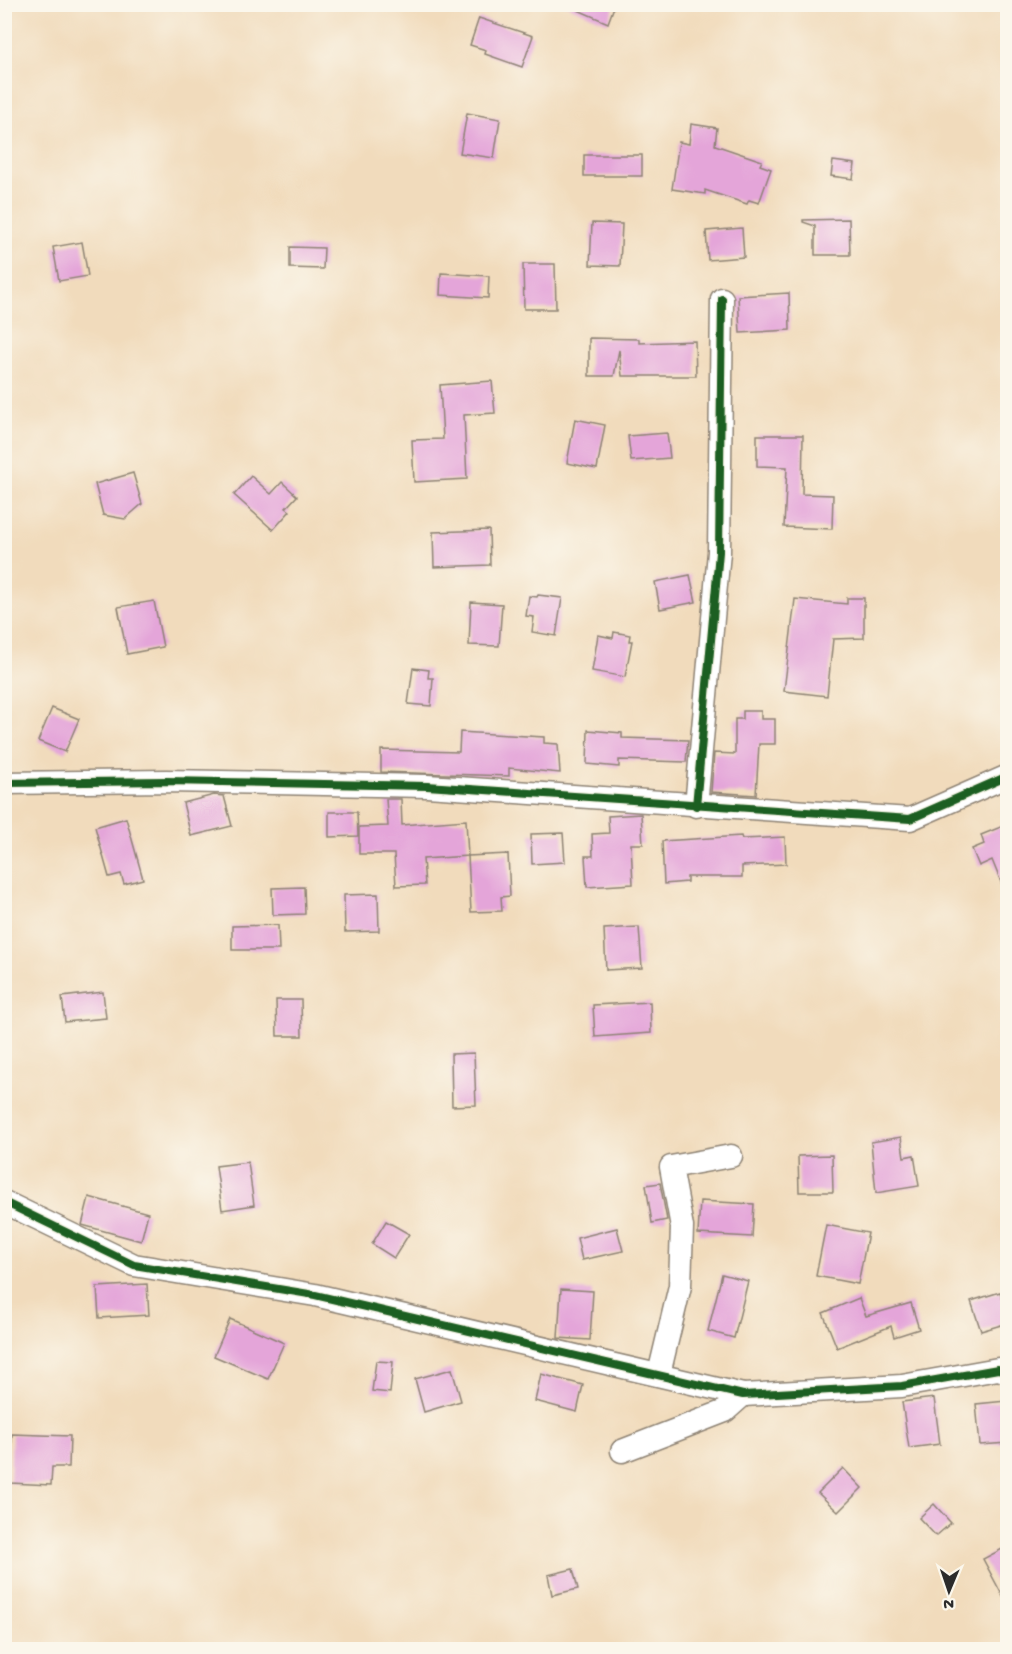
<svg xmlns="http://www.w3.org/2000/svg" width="1012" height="1654" font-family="'Gochi Hand',sans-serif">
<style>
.building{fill:#e4a5d9}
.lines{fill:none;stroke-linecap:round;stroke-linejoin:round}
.street-casing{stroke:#8e8374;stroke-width:25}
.street{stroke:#fff;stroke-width:22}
.cycleway-casing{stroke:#fbf7ec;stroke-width:11}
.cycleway{stroke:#1b5e20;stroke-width:8}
</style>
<rect width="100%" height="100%" fill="#fbf7ec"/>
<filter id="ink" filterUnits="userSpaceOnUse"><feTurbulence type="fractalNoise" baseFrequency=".0167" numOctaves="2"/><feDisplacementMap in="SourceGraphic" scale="12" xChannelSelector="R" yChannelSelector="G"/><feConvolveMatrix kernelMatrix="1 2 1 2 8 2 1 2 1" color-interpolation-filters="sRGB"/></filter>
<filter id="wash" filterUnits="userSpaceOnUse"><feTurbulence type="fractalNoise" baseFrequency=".008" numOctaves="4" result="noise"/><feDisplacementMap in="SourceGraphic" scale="24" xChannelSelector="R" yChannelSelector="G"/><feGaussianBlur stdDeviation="1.35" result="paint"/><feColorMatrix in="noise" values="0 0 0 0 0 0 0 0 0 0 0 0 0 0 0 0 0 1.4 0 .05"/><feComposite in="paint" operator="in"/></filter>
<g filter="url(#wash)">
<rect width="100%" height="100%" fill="#f1dbbc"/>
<g id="blocks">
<g class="building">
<path d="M564,4H615L608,23Z"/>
<path d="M479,18L533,36L522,67L485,54L486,50L470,45Z"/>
<path d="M467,113L500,119L494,158L460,153Z"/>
<path d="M691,124L717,128L715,145L762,161L760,165L771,169L759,203L749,200L747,204L705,190V194L672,189L679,142L689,144Z"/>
<rect x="584" y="155" width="58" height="21"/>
<path d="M833,161L855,164L853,179L831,176Z"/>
<path d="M849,219L850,255H815V226L803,222V220Z"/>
<path d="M592,223L622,224L620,266L590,265Z"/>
<path d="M742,228L744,257L708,260L706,231Z"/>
<path d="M82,242L88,276L59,281L53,247Z"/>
<path d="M290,247L324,248L323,269L290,268Z"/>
<path d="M523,264H555L556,309H524Z"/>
<path d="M441,273L489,276L488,298L440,295Z"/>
<path d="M789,293L790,330L740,333L738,296Z"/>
<path d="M589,338L639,339V343L695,341L696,376H622L619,350L614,376H589Z"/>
<path d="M492,381L495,413L464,415L467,479L414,482L412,440L443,439L440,385Z"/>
<path d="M575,419L605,425L597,469L567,463Z"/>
<path d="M667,433L670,458L631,461L628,436Z"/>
<path d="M757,435H803L802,494L833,495L832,529L784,527L787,467L757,466Z"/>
<path d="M133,473L142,504L125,519L103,515L95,484Z"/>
<path d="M251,476L271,494L282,482L297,496L286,508L290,511L273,530L234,495Z"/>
<path d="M489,530L490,565L434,567L433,532Z"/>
<path d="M690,575L696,602L660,609L655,582Z"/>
<path d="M538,595L562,598L556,636L532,632L534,617L526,616L529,596L537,597Z"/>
<path d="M847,598H864V638L833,639L827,696L784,691L795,599L847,604Z"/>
<path d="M154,601L163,647L127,654L118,607Z"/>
<path d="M471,602L502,604L499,646L469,645Z"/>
<path d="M614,632L630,635L629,641H632L625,677L592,671L598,635L613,638Z"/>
<path d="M413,668L429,670L428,678H433L431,706L408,704Z"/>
<path d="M52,708L79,719L65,752L38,741Z"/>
<path d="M743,711H761V719H775V744H759L756,795L711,792L714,753L735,754V719H743Z"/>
<path d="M588,730L622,733V738L688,740L686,762L619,760V767L587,764Z"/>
<path d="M460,732L544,737V743L558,744L560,773L509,768V776L381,772V750L459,752Z"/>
<path d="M214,795L224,796L232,826L191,836L183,803Z"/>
<path d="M386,799H401L402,825L466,820L468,856L423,859L425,885L396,886L394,854H359V827L388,826Z"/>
<path d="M329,812H357L358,836L329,837Z"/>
<path d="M641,814L643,844H631L633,884L587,887L585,856H593L592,834L609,833L608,816Z"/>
<path d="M126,818L143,879L124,884L121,874L109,877L95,827Z"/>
<path d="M1008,824V897H1007L992,860L979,866L972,849L984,844L981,835Z"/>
<path d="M563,833L565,862L532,864L531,834Z"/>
<path d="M741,836L742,839L785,837L786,864L742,866V877H687V882L664,884L662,841Z"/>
<path d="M508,854L510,896L501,897L502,911L471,912L468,856Z"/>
<path d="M304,887L305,914L273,915L272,888Z"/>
<path d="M378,894L379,931L345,932L344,895Z"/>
<path d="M278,925L279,950H232V926Z"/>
<path d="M639,927L642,968L606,970L604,929Z"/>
<path d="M103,992L106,1018L65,1022L62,997Z"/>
<path d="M276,1000H301L302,1036H277Z"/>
<path d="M650,1002L651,1033L595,1037L593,1005Z"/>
<path d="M474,1053L476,1105L452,1106L451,1054Z"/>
<path d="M901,1137L904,1157L914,1155L919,1186L876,1193L871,1142Z"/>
<path d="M832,1155L833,1192H799L798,1156Z"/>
<path d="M248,1162L254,1205L222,1210L216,1166Z"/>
<path d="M660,1183L667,1220L652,1223L646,1185Z"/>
<path d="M89,1197L148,1213L141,1241L82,1225Z"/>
<path d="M700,1201L754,1204L752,1237L698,1234Z"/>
<path d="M386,1221L409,1234L394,1258L372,1244Z"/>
<path d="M826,1225L868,1233L858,1284L816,1276Z"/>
<path d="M617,1228L623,1251L582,1260L577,1238Z"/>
<path d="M722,1274L748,1281L734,1338L708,1331Z"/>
<path d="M147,1284L149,1315L99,1318L97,1287Z"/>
<path d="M561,1289L593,1291L590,1340L558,1338Z"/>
<path d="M1000,1292L1008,1313V1323L981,1331L971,1301Z"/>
<path d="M859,1298L866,1316L911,1303L919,1329L894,1337L891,1326L837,1348L823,1313Z"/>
<path d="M230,1319L284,1343L268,1379L214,1356Z"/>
<path d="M376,1361L393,1362L390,1393L372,1391Z"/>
<path d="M452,1369L461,1401L424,1412L415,1379Z"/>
<path d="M541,1374L583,1385L577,1412L535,1401Z"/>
<path d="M934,1398L940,1444L909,1448L902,1402Z"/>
<path d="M1006,1401L1008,1443L980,1445L976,1404Z"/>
<path d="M12,1434L70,1436L69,1467H52L51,1485L10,1483Z"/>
<path d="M843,1468L862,1488L838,1512L818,1493Z"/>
<path d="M934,1504L951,1523L936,1536L919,1518Z"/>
<path d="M1008,1546V1606L983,1559Z"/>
<path d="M573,1569L578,1589L552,1595L548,1575Z"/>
</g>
</g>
</g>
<g filter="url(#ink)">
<use href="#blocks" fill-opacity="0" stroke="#8e8374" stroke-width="1.5"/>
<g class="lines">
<defs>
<g id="street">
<path d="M4,783L166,781L427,786L910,819L1008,776"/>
<path d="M696,806L719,552L722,299"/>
<path d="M4,1202L134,1265L315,1295L743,1395L902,1386L998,1369L1008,1372"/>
<path d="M659,1374L680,1286L682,1227L671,1167L731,1156"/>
<path d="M622,1451L725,1411L743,1395"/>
</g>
</defs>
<use href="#street" class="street-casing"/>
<use href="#street" class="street"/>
<defs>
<g id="cycleway">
<path d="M4,783L166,781L427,786L910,819L1008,776"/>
<path d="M696,806L719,552L722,299"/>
<path d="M4,1202L134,1265L315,1295L743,1395L902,1386L998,1369L1008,1372"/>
</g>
</defs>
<use href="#cycleway" class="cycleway-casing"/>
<use href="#cycleway" class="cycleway"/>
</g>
</g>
<rect width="1012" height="1654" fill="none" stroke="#fbf7ec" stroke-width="24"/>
<g transform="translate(949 1591) rotate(182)" stroke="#fbf7ec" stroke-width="4.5" paint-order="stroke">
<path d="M0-4.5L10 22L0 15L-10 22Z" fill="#2b2b2b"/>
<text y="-9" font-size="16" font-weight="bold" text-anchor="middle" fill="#2b2b2b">N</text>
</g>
</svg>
